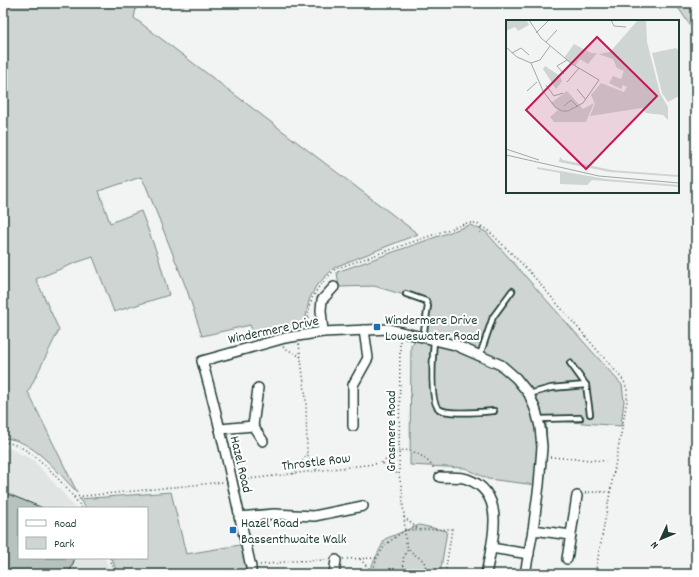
<svg xmlns="http://www.w3.org/2000/svg" width="699" height="577" font-family="Dekko,sans-serif">
<style>
.built{fill:#e0e4e3}
.green{fill:#ced5d3;stroke:#768984}
.building{fill:#b7c1bd;stroke:#1f3d34}
.lines{fill:none;stroke-linecap:round;stroke-linejoin:round}
.lane-casing{stroke:#1f3d34;stroke-width:8}
.street-casing{stroke:#1f3d34;stroke-width:12}
.path{stroke:#1f3d34;stroke-width:1.5;stroke-dasharray:1 3;stroke-linecap:butt}
.lane{stroke:#fff;stroke-width:4.5}
.street{stroke:#fff;stroke-width:9}
.poi-dot{fill:#1f6fb2;stroke:#fff;stroke-width:1.5}
.labels{text-anchor:middle;stroke-width:4;stroke-linejoin:round;paint-order:stroke}
.poi-label{font-size:14px;fill:#1f3d34;stroke:#fff;text-anchor:start}
.street-label{font-size:14px;fill:#1f3d34;stroke:#fff}
.inset-road{fill:none;stroke:#9eaaa7;stroke-width:1}
.view{fill:#c2185b;fill-opacity:0.15;stroke:#c2185b;stroke-width:2}
.inset-edge{fill:none;stroke:#1f3d34;stroke-width:2}
</style>
<rect width="100%" height="100%" fill="#f2f3f3"/>
<filter id="ink" filterUnits="userSpaceOnUse"><feTurbulence type="fractalNoise" baseFrequency=".025" numOctaves="2"/><feDisplacementMap in="SourceGraphic" scale="8" xChannelSelector="R" yChannelSelector="G"/><feConvolveMatrix kernelMatrix="1 2 1 2 8 2 1 2 1" color-interpolation-filters="sRGB"/></filter>
<g filter="url(#ink)">
<path class="built" d="M3,448H9L33,460L63,493L75,508H19V558H105L111,574H3Z"/>
<g class="green">
<path d="M3,3H137L134,18L418,234L335,267L316,286L309,300L306,317L309,324L314,326L312,329L256,341L250,325L202,336L187,290L146,186L141,177L99,191L110,223L141,211L158,256L169,295L114,312L93,257L75,263L36,279L59,330L28,392L77,492C57,472 33,439 3,438Z"/>
<path d="M675,3H689L696,14V34Z"/>
<path d="M470,225L486,232L622,385L624,401L621,426L546,420L547,447L544,486L488,479L465,468L410,465L411,345L426,330L427,307L421,300L374,286L339,287L337,272Z"/>
<path d="M171,492L186,554L246,544L251,574H117L112,558H147V508H86L79,499Z"/>
<path d="M419,525L447,531L440,574H370L369,571L385,539Z"/>
</g>
<path class="building" d="M3,492L43,508H19V558H75L69,574H3Z"/>
<g class="lines">
<defs>
<g id="lane">
<path d="M406,294L426,301L428,306L423,337"/>
<path d="M434,340C433,353 429,402 439,409C447,415 482,412 494,411"/>
<path d="M480,355L493,317L512,291"/>
<path d="M570,363L586,385L590,414"/>
<path d="M529,394L551,388L586,385"/>
<path d="M538,419L580,418"/>
</g>
<g id="street">
<path d="M323,332L321,310L322,300L334,287"/>
<path d="M258,388L253,426L263,441"/>
<path d="M353,426V385L368,358L364,330"/>
<path d="M220,429L253,426"/>
<path d="M440,477C448,478 459,476 467,479C508,493 492,543 486,574"/>
<path d="M239,517L274,514L314,516L363,506"/>
<path d="M533,530L571,535"/>
<path d="M491,548L529,554"/>
<path d="M567,559L577,496"/>
<path d="M251,574V567C235,498 222,428 202,361L285,338L323,332L389,329L455,345L501,365L516,378L529,394L536,411L540,427L542,447L539,485L533,530L525,574"/>
<path d="M334,574L336,560"/>
</g>
</defs>
<use href="#lane" class="lane-casing"/>
<use href="#street" class="street-casing"/>
<g class="path">
<path d="M480,233L481,227"/>
<path d="M313,323H311L308,316L311,300L318,288L335,269L467,223H475L483,227L492,234L528,270L624,381L627,390V401L595,574"/>
<path d="M400,341L399,475L402,490L405,530L452,529L445,574"/>
<path d="M299,344L306,399L307,454L317,471"/>
<path d="M283,347L301,357"/>
<path d="M3,442C33,444 65,486 82,508"/>
<path d="M550,457L606,461"/>
<path d="M382,463C387,459 394,453 400,451C413,447 429,460 435,470"/>
<path d="M293,474L307,454"/>
<path d="M240,480L382,463L399,475"/>
<path d="M585,493L590,492H610"/>
<path d="M74,497L224,482"/>
<path d="M404,517L418,529"/>
<path d="M405,530C405,535 405,544 409,549C417,560 428,556 425,574"/>
<path d="M110,558L115,574"/>
<path d="M343,559L377,558"/>
<path d="M360,559L372,572"/>
<path d="M260,565L292,561L328,560"/>
<path d="M372,574L377,558L385,545L405,530"/>
<path d="M405,574C404,564 400,557 409,549"/>
</g>
<use href="#lane" class="lane"/>
<use href="#street" class="street"/>
</g>
</g>
<g class="poi-dot">
<rect x="373" y="323" width="8" height="8" rx="2"/>
<rect x="229" y="526" width="8" height="8" rx="2"/>
</g>
<g class="labels">
<g class="poi-label">
<text x="385" y="324">Windermere Drive<tspan x="385" dy="16">Loweswater Road</tspan></text>
<text x="241" y="527">Hazel Road<tspan x="241" dy="16">Bassenthwaite Walk</tspan></text>
</g>
<g class="street-label">
<text transform="translate(273 329) rotate(-12)" y="5">Windermere Drive</text>
<text transform="translate(390 431) rotate(-90)" y="5">Grasmere Road</text>
<text transform="translate(316 461) rotate(-7)" y="5">Throstle Row</text>
<text transform="translate(242 464) rotate(77)" y="5">Hazel Road</text>
</g>
</g>
<g transform="translate(506 20)">
<rect width="173" height="173" fill="#f2f3f3"/>
<path d="M132,0H140L141,22L154,73L162,87V100L157,95L140,93L136,88L84,96L89,84L85,75L95,63L118,72L121,67L117,65L115,69L103,63L107,56L115,59L118,51L111,48L107,39L92,34L104,32ZM0,1H21L23,5L12,11L9,7L0,11ZM68,24L85,33H91L82,44L74,39L69,46L58,38ZM170,28L173,31V76L162,82L156,73L146,33ZM39,46L54,56L56,61L50,69L37,49ZM61,71L77,89L88,83L80,102H48L44,97L52,90L45,83ZM54,137L57,140L106,150L171,155L173,152V157L104,152L53,142ZM31,147L100,159L173,165V167L86,160L81,165L54,164V153L31,149Z" fill="#ced5d3"/>
<path class="inset-road" d="M23,0L35,18L66,44L93,60L77,83L62,91H56L49,87L37,71L25,43M105,0L108,6L120,7M30,13L43,0M40,22L51,10M0,27L11,37L25,43L34,40L44,26M6,33L15,28L23,35M58,54L51,46L61,40M61,62L73,48M40,65L48,76L57,73M71,69L80,80M21,71L31,62M58,86L65,80L72,87M0,129L33,140M0,135L93,156L173,163"/>
<path class="view" d="M91,17L151,76L80,149L20,90Z"/>
<rect width="173" height="173" class="inset-edge"/>
</g>
<rect width="699" height="577" fill="none" stroke="#fff" stroke-width="16"/>
<rect x="8" y="8" width="683" height="561" fill="none" stroke="#1f3d34" stroke-width="1.5" filter="url(#ink)"/>
<rect x="18" y="507" width="130" height="52" fill="#ffffff" stroke="#a5b1ae"/>
<rect x="26" y="520" width="20" height="6" fill="#ffffff" stroke="#a5b1ae"/>
<text x="54" y="527" font-size="12" fill="#1f3d34">Road</text>
<rect x="26" y="537" width="20" height="12" fill="#ced5d3" stroke="#a5b1ae"/>
<text x="54" y="547" font-size="12" fill="#1f3d34">Park</text>
<g transform="translate(661 539) rotate(226)" stroke="#ffffff" stroke-width="3" paint-order="stroke">
<path d="M0-3L7 15L0 10L-7 15Z" fill="#1f3d34"/>
<text y="-6" font-size="11" font-weight="bold" text-anchor="middle" fill="#1f3d34">N</text>
</g>
</svg>
